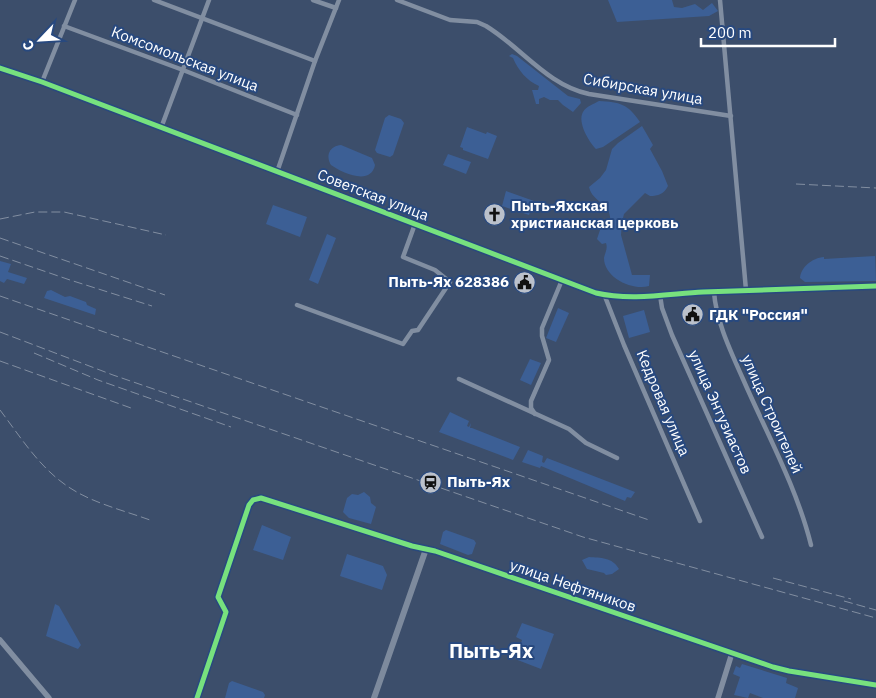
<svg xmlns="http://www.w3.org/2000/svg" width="876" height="698" font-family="'IBM Plex Sans',sans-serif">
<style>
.green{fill:#3c5f95}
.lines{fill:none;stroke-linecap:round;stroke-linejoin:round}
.minor{stroke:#818ea1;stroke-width:4.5}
.tertiary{stroke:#818ea1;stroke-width:5.5}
.secondary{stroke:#7d8a9d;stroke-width:6}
.rail{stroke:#828ea1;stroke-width:1;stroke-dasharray:9 4;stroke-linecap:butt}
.cycleway-casing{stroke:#28497f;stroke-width:8}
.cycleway{stroke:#77e17e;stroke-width:5}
.labels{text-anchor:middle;stroke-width:4;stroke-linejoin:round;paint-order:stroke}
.street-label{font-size:15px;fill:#fff;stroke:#28497f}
.poi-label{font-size:15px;font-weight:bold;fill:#fff;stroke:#28497f;text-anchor:start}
.district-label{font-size:20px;font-weight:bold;fill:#fff;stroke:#28497f}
</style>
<rect width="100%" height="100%" fill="#3c4e6b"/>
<g class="green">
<path d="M608,0H672L674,7L682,8L695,4L703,10L712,3L718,11L709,16L617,22Z"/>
<path d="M512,54L517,56L568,96L580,99L581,103L573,112L563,105L558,100H550L544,97L539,99V104H536L532,90H538L539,86C527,81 518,70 513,58L509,56Z"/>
<path d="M599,101C620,102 628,104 640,122L603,147L596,149C589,142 577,122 583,112C586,106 594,104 599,101Z"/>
<path d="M389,115L401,119L404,123L393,155L390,157L377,153L375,150L385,118Z"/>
<path d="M642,126L653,145L650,149L662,171L668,186C664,194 658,196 650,196L645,193L624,214L622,222L621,235L632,275H650L649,286C633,291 604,278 604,258C605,252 608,249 606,243L602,244L597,239L601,227L610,224C613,202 593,204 589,187L600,178L606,170L612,149L618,143Z"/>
<path d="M467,127L486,134L487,132L497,136L488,159L463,150V148L460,147Z"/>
<path d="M341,145L372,158L375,165C371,186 342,173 331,165C325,155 330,146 341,145Z"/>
<path d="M448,154L471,162L466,174L443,165Z"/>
<path d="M506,191L534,201L529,215L502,206Z"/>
<path d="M273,205L307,217L300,237L266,224Z"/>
<path d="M327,234L336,238L318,284L309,280Z"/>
<path d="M875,249L876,281L805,282L800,278C801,267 812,258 824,257V259L875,256Z"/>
<path d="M0,261L11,264L8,272L27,278L24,284L7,279L4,283L0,281Z"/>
<path d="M51,290L65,297L70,296L86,302L87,305L96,309L95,315L44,298L47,291Z"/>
<path d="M558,308L569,313L556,342L546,338Z"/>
<path d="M644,310L650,332L629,338L623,316Z"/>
<path d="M530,359L541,363L531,385L520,380Z"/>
<path d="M450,412L469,421L467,426L469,427L471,423L470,428H472L520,447L513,460L439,432Z"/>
<path d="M528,450L543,456L542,462L544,463L547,458L635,492L631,498L627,497L625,501L541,466L540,468L522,462Z"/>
<path d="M364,492L370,497L371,503L376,507L371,524L349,518L343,512L347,498L352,494L358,495Z"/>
<path d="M262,525L291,537L283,560L253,550Z"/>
<path d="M446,530L474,540L476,543L472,554L468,555L440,544L443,532Z"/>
<path d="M347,554L383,566L387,575L382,590L340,576Z"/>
<path d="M589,557C601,558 612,557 619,569L612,574L606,575L604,573L587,569L582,560Z"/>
<path d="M55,604L59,606L81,645L78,649L46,636Z"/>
<path d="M522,623L554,634L541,669L515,659L522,640L516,637Z"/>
<path d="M742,664L787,678L786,683L798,688L795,698H763L750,693L748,698L734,695L740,677L733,674L736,666L740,668Z"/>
<path d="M232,681L263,692L265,695L264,698H225L229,683Z"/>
</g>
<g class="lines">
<g class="minor">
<path d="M154,0L315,61"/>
<path d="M313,0L336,8"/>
<path d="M397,0L450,20L477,22L486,26C522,48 547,85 589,94L731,116"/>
<path d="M720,0L746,290"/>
<path d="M64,26L183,70L297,115"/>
<path d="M0,68L42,82L75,0"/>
<path d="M161,128L209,0"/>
<path d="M277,172L315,61L339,0"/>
<path d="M714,292C716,321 731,352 743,379C766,432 797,488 811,545"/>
<path d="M604,294L624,345L700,521"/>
<path d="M660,295L662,308L672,335L762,537"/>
<path d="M297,305L403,344L412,331L418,330L450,282L435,270L403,257L415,224"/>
<path d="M459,379L569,429L586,443L617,458"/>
<path d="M535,414L531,408V401L549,360L542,336V328L562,280"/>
</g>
<g class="tertiary">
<path d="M42,82L596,293C631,301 668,294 703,292C761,290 818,288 876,286"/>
<path d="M0,640L49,698"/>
<path d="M197,698L226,612L218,597L249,505L253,500L261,498L412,546L435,551L773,667L789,671L876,685"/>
<path d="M718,698L732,653"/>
</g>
<path class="secondary" d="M374,698L426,549"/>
<g class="rail">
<path d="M796,184L876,188"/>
<path d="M0,219L35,212H64L166,235"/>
<path d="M0,238L165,295"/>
<path d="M0,256L70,280L152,306"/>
<path d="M0,296L649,520"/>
<path d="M0,332L113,375L583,537L876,618"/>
<path d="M34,353L98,380L231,427"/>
<path d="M0,361L131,408"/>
<path d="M0,410C22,439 42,472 75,491C97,504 125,511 150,520"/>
<path d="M773,578L851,599"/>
<path d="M844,601L876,610"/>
</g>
<defs>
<g id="cycleway">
<path d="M0,68L42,82L596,293C631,301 668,294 703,292C761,290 818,288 876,286"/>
<path d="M197,698L226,612L218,597L249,505L253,500L261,498L412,546L435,551L773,667L789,671L876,685"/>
</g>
</defs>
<use href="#cycleway" class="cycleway-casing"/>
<use href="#cycleway" class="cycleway"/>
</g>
<defs>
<symbol id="church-disc" viewBox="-11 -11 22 22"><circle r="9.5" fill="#bbc1cb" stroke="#28497f"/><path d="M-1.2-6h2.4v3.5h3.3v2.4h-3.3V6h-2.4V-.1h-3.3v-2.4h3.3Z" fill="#111"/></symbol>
<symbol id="civic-disc" viewBox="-11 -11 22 22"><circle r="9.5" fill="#bbc1cb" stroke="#28497f"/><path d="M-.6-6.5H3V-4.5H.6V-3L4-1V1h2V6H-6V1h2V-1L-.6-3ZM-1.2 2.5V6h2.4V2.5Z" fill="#111"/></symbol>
<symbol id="station-disc" viewBox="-11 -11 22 22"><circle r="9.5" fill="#bbc1cb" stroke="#28497f"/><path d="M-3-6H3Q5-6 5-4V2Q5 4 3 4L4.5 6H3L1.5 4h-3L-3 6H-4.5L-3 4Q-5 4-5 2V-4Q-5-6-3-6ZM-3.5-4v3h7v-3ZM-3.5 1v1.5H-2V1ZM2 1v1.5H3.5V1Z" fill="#111"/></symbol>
</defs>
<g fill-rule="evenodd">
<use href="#church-disc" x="482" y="202" width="25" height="25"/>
<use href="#civic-disc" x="512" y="270" width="25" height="25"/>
<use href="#civic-disc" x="680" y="302" width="25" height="25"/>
<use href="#station-disc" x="418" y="470" width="25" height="25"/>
</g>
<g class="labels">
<g class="street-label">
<text transform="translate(185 59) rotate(21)" y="5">Комсомольская улица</text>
<text transform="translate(643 89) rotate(10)" y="5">Сибирская улица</text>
<text transform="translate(373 195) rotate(21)" y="5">Советская улица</text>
<text transform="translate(663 403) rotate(67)" y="5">Кедровая улица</text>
<text transform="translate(720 412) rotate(66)" y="5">улица Энтузиастов</text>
<text transform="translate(772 414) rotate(66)" y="5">улица Строителей</text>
<text transform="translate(573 586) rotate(19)" y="5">улица Нефтяников</text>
</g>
<g class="poi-label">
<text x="511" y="211">Пыть-Яхская<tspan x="511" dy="17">христианская церковь</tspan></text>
<text x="509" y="287" text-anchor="end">Пыть-Ях 628386</text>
<text x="709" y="320">ГДК "Россия"</text>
<text x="447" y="487">Пыть-Ях</text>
</g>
<g class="district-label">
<text x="491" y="658">Пыть-Ях</text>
</g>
</g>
<g transform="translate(40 40) rotate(245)" stroke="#28497f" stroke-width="4" paint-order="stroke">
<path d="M0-4L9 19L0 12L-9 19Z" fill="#ffffff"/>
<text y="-8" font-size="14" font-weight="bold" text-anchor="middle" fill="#ffffff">С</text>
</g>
<path d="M701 38v8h134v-8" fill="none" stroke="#ffffff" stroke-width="2.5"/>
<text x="708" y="38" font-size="15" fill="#ffffff" stroke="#28497f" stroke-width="4" paint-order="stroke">200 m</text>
</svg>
